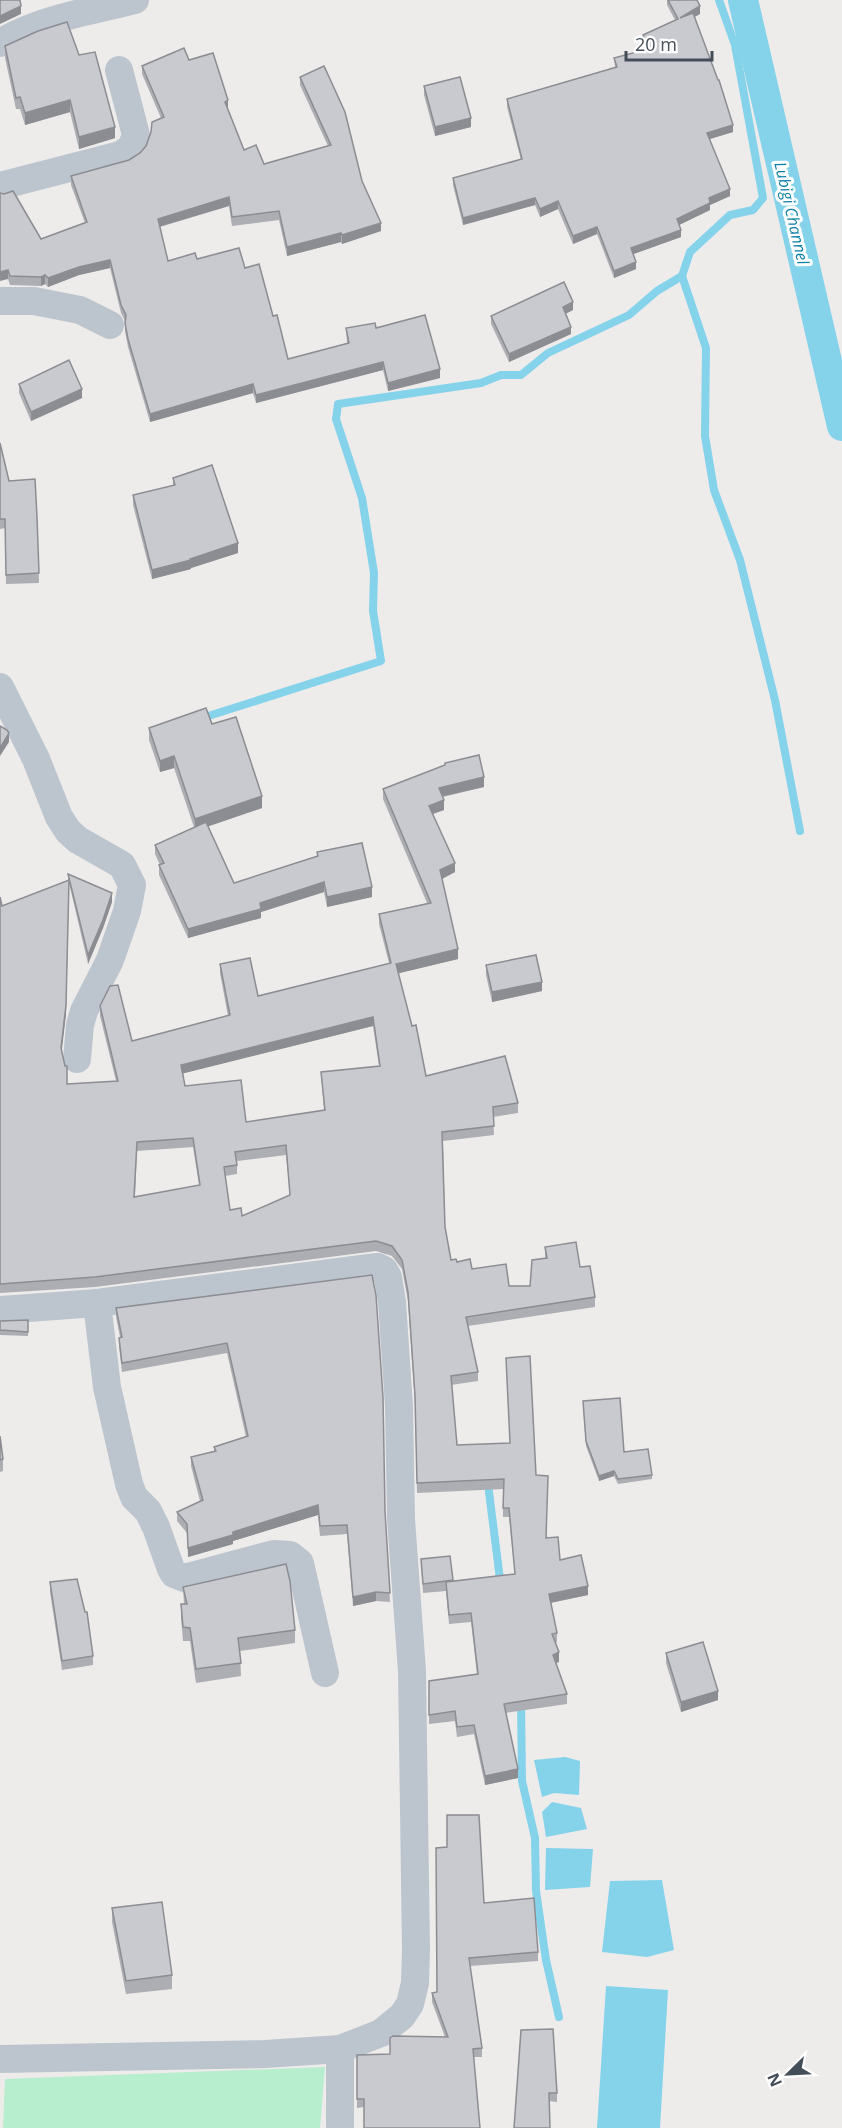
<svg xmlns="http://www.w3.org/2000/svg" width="842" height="2128" font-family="'Open Sans',sans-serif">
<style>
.green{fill:#b7eece}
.water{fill:#84d3eb}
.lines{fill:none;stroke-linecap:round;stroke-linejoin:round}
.stream{stroke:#84d3eb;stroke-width:8}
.canal{stroke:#84d3eb;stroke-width:30}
.minor{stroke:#bcc5ce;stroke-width:28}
.wall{fill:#acaeb3;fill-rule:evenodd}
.shaded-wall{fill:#8c8d92}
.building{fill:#c8cad0;stroke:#8c8d92;stroke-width:1.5;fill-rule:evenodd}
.labels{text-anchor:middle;stroke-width:6;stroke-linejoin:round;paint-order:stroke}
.water-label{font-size:16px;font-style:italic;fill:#0b7fa4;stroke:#fff}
</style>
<rect width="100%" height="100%" fill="#eeebeb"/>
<path class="green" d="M325,2067L320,2128H3L5,2079Z"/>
<g class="water">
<path d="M565,1757L580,1761L579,1795L554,1793L542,1797L534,1760Z"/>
<path d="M552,1802L581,1808L587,1829L546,1837L542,1812Z"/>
<path d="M546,1848L593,1849L590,1887L545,1890Z"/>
<path d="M662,1880L674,1950L647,1957L602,1952L610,1881Z"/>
<path d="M606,1986L668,1990L660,2128H597Z"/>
</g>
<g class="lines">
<g class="stream">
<path d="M719,0L735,45L763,198L753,210L730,215L690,252L682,276L706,348L705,436L714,490L740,560L775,700L800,831"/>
<path d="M199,719L381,661L373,611L374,573L362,498L336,419L338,404L481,383L501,375H521L548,353L629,315L657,291L682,276"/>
<path d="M488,1484L501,1587"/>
<path d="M521,1700L522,1781L535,1838L536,1891L546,1960L559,2017"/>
</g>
<path class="canal" d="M743,0L842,426"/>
<g class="minor">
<path d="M0,43C41,18 89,12 135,0"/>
<path d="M0,186L120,155L131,148L136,135L119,70"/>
<path d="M0,301H34L80,310L110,325"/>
<path d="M0,687L36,759L59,817L68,831L78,840L122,865L132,885L127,911L110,960L84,1011L80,1025L77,1059"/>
<path d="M97,1303L107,1387L129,1484L134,1497L148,1511L156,1527L171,1569L174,1574L184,1578L274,1554L290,1555L300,1563L325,1673"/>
<path d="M0,1310L97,1303L369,1268L378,1267L384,1270L388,1277L392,1302L399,1406L401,1519L412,1671L416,1950L415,1983L410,2004L402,2016L381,2033L340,2049L265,2054L0,2059"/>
<path d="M340,2049V2128"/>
</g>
</g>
<g class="wall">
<path d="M667,0H697L700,14L694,17L733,132L709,139L730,196L710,205V210L679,225L681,237L633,254L636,269L614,278L597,234L573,244L558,209L540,217L535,205L463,225L453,185V178L521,160L507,107V99L615,67L614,58L645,50L643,42V35L675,20L667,5Z"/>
<path d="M5,46L79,55L115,138L79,149L70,112L25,125L20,109H16L5,58Z"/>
<path d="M189,60L228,109L244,150L264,164L328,146L300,85V77L362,181L381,231L342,244L341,242L287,256L279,220L232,226L229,206L160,227L168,261L197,259L245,268L273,316L288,359L347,343L346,328H376L440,378L388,391L383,370L256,403L253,393L150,422L128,347L125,331V321L121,313L110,268L79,275L48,287L45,284L41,286L10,285L8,279L0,193L41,239L85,223L71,185V176L129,160L140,153L146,146L161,118L142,74V66Z"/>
<path d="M424,86L471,127L435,136L424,95Z"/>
<path d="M573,310L565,314L571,334L509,362L491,324V316Z"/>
<path d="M19,384L82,398L31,421L19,393Z"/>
<path d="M0,443L9,481L37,517L39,583L6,584L5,528L0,529Z"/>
<path d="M173,478L238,553L191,568V569L152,579L133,505V495L173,486Z"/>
<path d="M212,724L262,808L208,826L234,883L317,856V852L372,897L327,907L324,892L261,912V918L188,938L159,875V865H160L155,854V845L194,827L174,768L160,772L149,740V728Z"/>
<path d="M445,763L484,787L443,797L444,810L433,814L455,872L442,879L458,959L398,973L412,1026L426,1076L518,1103V1113L493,1117L494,1135L443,1141L445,1227L451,1260L472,1269L509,1286H530L545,1258V1247L580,1267L595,1297V1307L468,1326L478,1372V1381L451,1385L457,1445L536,1475L547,1538L560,1560L588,1595L551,1603L557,1633V1642L555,1643L559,1662L556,1663L567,1694V1704L505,1713L518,1778L485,1785L474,1734L457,1737L455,1721L429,1724V1681L477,1674L471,1622L449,1624L446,1591L423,1593L421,1559L453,1581L515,1574L509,1517H503V1489L417,1493L415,1405L408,1301L402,1269L392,1256L376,1251L95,1287L0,1293V897L2,906L68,880V874L112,902L103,928L88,964L69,883L66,1014L61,1051L67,1084L116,1081L100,1016V1006L132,1041L228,1016L220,973V964L258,996L389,963L379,924V914L427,903L383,799V789L445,766ZM373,1026L379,1066L321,1072L324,1111L246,1122L185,1086L183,1073ZM193,1147L199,1185L135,1197L137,1151ZM286,1155L290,1195L242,1216L230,1210L225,1176L237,1174V1161Z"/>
<path d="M486,965L542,991L492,1002L486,975Z"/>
<path d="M372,1275L385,1511L390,1602L376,1601L353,1606L347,1534L320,1536L318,1515L233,1541V1544L188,1557L187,1533L177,1521V1512L200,1501L191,1466V1457L214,1451V1447L246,1437L227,1353L122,1372L119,1347V1338L120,1337L116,1317V1308Z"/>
<path d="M28,1320V1336L0,1335V1321Z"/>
<path d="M583,1405L624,1452L652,1475V1479L618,1484L614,1476L599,1481L586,1446Z"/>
<path d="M0,1436L3,1459V1471L0,1472Z"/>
<path d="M50,1582L93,1656V1665L62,1670L50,1592Z"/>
<path d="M183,1587L295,1630V1643L240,1651L241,1676L196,1683L190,1641H183L181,1618V1604H184Z"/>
<path d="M666,1653L718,1700L681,1712L666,1663Z"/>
<path d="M484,1903L538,1952V1961L470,1966L482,2048V2057H474L364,2107L357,2108V2055L390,2054L445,2037L432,2002V1993L437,1992Z"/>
<path d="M112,1908L172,1975V1989L126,1994L112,1922Z"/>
<path d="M521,2030L557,2093V2102L549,2101Z"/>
</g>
<g class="shaded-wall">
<path d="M21,6V14L0,24V16Z"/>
<path d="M700,6V14L680,25V18Z"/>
<path d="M70,100V112L25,125V113Z"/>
<path d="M228,100V109L225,110V102Z"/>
<path d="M471,118V127L435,136V127Z"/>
<path d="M733,125V132L707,140V133Z"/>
<path d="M115,127V138L79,149V137Z"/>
<path d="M730,189V196L710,205V210L677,226V219L709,198Z"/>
<path d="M229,197V206L158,227V219Z"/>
<path d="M535,198V205L463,225V218Z"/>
<path d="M558,201V209L540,217V209Z"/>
<path d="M381,223V231L342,244V235Z"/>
<path d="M597,227V234L573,244V236Z"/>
<path d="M681,230V237L631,255V248Z"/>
<path d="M341,233V242L287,256V247Z"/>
<path d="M110,260V268L79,275L48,287V278L79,267Z"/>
<path d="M636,262V269L614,278V271Z"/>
<path d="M8,270V279L0,281V272Z"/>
<path d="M45,275V284L41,286V277Z"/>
<path d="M573,302V310L563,315V307Z"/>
<path d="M571,327V334L509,362V354Z"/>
<path d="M383,362V370L256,403V395Z"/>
<path d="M440,369V378L388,391V383Z"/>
<path d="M253,384V393L150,422V414Z"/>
<path d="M82,389V398L31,421V412Z"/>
<path d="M238,543V553L191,568V569L152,579V570Z"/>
<path d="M9,733V742L0,756V748Z"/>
<path d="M174,756V768L160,772V761Z"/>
<path d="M484,777V787L439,797V788Z"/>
<path d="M262,796V808L195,831V819Z"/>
<path d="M444,800V810L429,815V806Z"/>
<path d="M455,863V872L440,880V870Z"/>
<path d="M69,880L66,1014L61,1058Z"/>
<path d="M324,882V892L261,912V918L188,938V929L260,903Z"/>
<path d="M372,887V897L327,907V897Z"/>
<path d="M112,893V902L103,928L88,964V955Z"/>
<path d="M458,949V959L396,974V964Z"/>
<path d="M542,982V991L492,1002V992Z"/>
<path d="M373,1017V1026L181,1074V1065Z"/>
<path d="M614,1471V1476L599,1481V1476Z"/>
<path d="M318,1505V1515L233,1541V1544L188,1557V1548L233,1532Z"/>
<path d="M588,1586V1595L549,1603V1594Z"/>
<path d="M376,1592V1601L353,1606V1597Z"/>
<path d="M559,1652V1662L553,1664V1655Z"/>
<path d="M718,1691V1700L681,1712V1702Z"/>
<path d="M518,1769V1778L485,1785V1776Z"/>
</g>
<g class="building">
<path d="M0,0H20L21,6L0,16Z"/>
<path d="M668,0H697L700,6L680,18L693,13L718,80H719L733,125L707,133L730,189L709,198L710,203L677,219L681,230L631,248L636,262L614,271L597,227L573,236L558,201L540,209L535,198L463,218L453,178L522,159L507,99L617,67L614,58L648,49L643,35L678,19Z"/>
<path d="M67,22L79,55L95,52L115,127L79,137L70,100L25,113L20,97L16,98L5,46L38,31Z"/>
<path d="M184,48L189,60L213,53L228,100L225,102L244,150L256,145L264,164L331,145L300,77L324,66L345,112L362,181L381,223L342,235L341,233L287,247L279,211L232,217L229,197L158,219L168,261L195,253L197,259L239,248L245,268L259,264L273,316L277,315L288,359L349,343L346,328L375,323L376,328L425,315L440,369L388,383L383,362L256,395L253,384L150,414L128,339L125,323L126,315L121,305L110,260L79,267L48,278L45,275L41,277L10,276L8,270L0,272V193L4,194L13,191L41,239L87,222L71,176L129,160L140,153L146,146L151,132L152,122L164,117L142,66Z"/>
<path d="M460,77L471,118L435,127L424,86Z"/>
<path d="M564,282L573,302L563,307L571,327L509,354L491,316Z"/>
<path d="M69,360L82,389L31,412L19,384Z"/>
<path d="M0,443L9,481L35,479L37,517L39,573L6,575L5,519H0Z"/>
<path d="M212,465L238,543L190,559L191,560L152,570L133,495L175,485L173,478Z"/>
<path d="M206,708L212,724L236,717L262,796L195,819L174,756L160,761L149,728Z"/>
<path d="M0,726L7,730L9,733L0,748Z"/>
<path d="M479,755L484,777L439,788L444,800L429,806L455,863L440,870L458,949L396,964L412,1026L416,1025L426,1076L505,1056L518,1103L493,1107L494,1126L442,1132L445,1227L451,1260L456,1259L457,1262L470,1259L472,1269L506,1264L509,1286H530L532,1260L547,1258L545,1247L576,1242L580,1267L590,1266L595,1297L466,1317L478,1372L451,1376L457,1445L510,1443L506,1358L530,1356L536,1475L548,1476L546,1538L558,1537L560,1560L581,1555L588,1586L549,1594L557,1633L552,1634L559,1652L553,1655L567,1694L504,1704L518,1769L485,1776L474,1725L457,1727L455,1711L429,1715V1681L478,1674L471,1613L449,1615L446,1582L515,1574L509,1508H503L504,1479L417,1483L415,1396L408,1292L402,1260L392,1246L376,1241L95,1277L0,1284V897L2,906L69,880L66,1005L61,1048L65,1066H67V1084L118,1081L100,1006L110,986L118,985L132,1041L230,1015L220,964L250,958L258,996L391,963L379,914L431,903L383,789L445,765V763ZM373,1017L380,1066L321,1072L325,1110L246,1122L241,1080L185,1086L181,1065ZM193,1138L200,1185L134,1197L137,1142ZM286,1145L290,1195L242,1216L241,1208L230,1210L224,1167L237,1165L235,1152Z"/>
<path d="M206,822L234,883L318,856L317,852L362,843L372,887L327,897L324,882L260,903L261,909L188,929L159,865L164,863L155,845Z"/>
<path d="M68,874L112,893L103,920L88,955Z"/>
<path d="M536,955L542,982L492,992L486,965Z"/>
<path d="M372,1275L376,1295L383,1397L385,1511L390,1593L376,1592L353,1597L347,1525L320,1526L318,1505L233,1532V1535L188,1548L187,1524L177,1512L203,1500L191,1457L216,1451L214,1447L248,1436L227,1343L122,1363L119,1338L122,1337L116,1308Z"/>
<path d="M28,1320V1332L0,1330V1321Z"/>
<path d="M620,1398L624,1452L648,1449L652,1475L618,1479L614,1471L599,1476L586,1441L583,1401Z"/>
<path d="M0,1436L3,1459L0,1460Z"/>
<path d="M450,1556L453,1580L423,1584L421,1559Z"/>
<path d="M286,1564L290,1581L295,1630L238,1638L241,1663L196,1669L190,1628L183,1627L181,1604H187L183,1587Z"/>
<path d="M77,1579L85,1612H87L93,1656L62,1661L50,1582Z"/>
<path d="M703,1642L718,1691L681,1702L666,1653Z"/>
<path d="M447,1815H479L484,1903L534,1898L538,1952L469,1958L482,2048L473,2049L480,2128H364V2099H357V2055L390,2054V2038L393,2036L448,2037L432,1993L437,1992L436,1848L447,1847Z"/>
<path d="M162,1902L172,1975L126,1981L112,1908Z"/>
<path d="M553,2029L557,2093H549L550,2128H514L521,2030Z"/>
</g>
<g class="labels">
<g class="water-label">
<text transform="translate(792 213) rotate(77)" y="6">Lubigi Channel</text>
</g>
</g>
<g transform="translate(788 2074) rotate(246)" stroke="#ffffff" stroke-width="4.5" paint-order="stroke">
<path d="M0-4.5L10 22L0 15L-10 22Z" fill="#444e58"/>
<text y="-9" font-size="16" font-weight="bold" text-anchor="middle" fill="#444e58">N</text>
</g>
<path d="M626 51v9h86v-9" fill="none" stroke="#444e58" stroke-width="3"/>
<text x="635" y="51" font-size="18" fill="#444e58" stroke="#ffffff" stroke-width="4.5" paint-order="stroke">20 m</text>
</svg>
